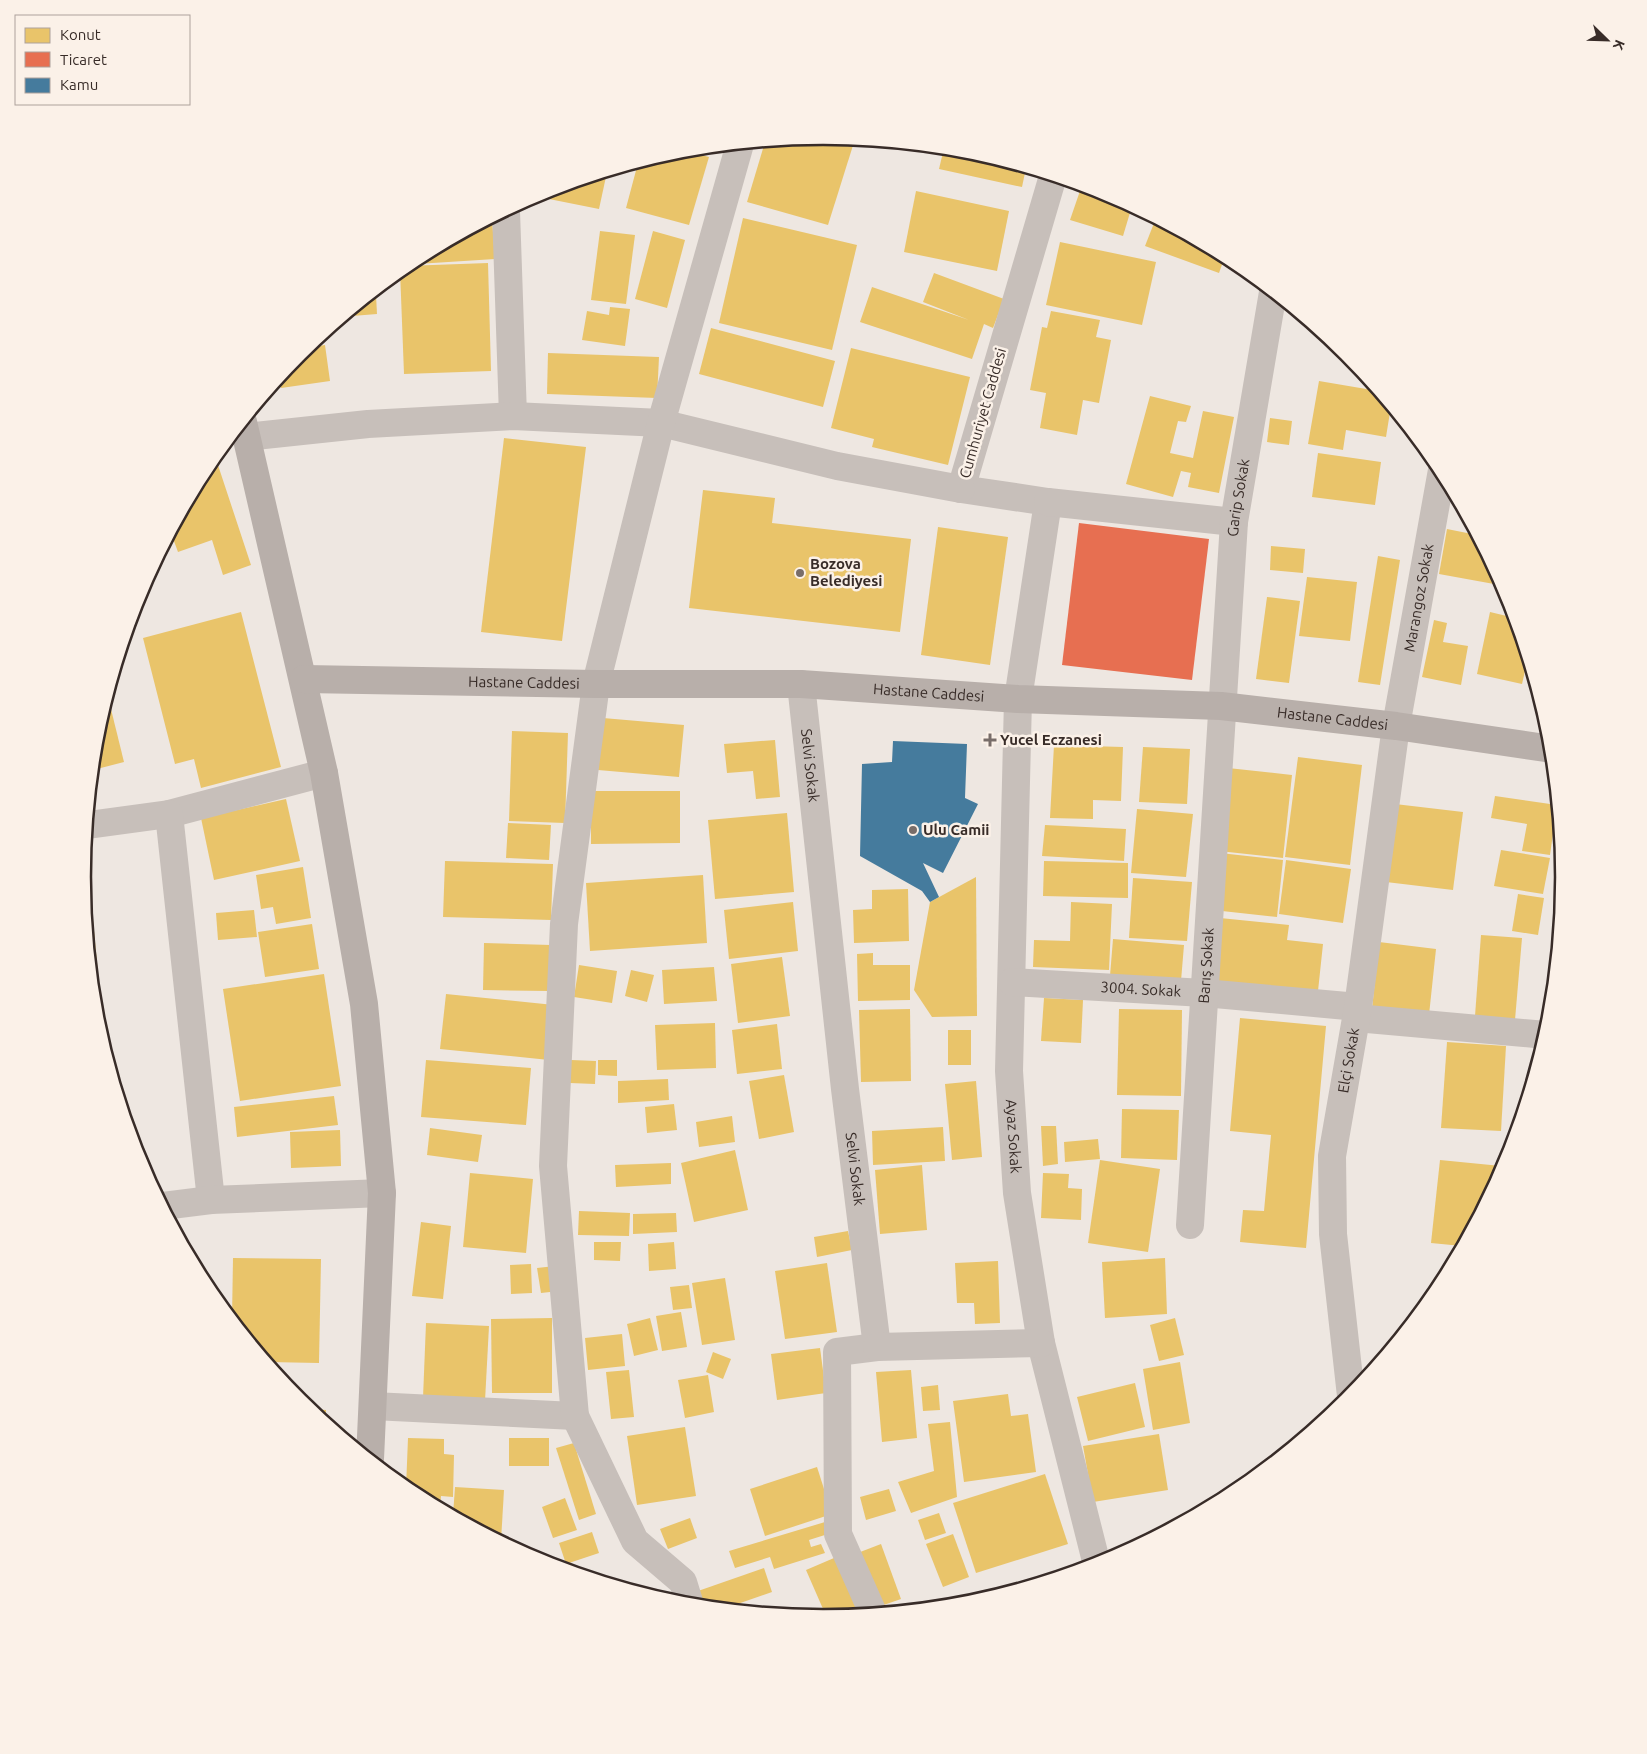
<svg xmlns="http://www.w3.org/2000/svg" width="1647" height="1754" font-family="Ubuntu,sans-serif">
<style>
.homes{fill:#e9c46a}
.shops{fill:#e76f51}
.public{fill:#457b9d}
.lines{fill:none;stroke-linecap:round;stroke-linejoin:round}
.street{stroke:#c7bfba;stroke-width:28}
.secondary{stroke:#b8afaa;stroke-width:28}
.poi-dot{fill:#786d69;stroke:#fbf1e8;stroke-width:2}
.labels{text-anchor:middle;stroke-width:5;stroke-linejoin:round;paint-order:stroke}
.street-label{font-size:15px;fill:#382c28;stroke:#fbf1e8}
.poi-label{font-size:15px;font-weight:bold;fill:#382c28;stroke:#fbf1e8;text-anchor:start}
.rim{fill:none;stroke:#382c28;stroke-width:2.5}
</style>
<rect width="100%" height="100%" fill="#eee7e1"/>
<g class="homes">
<path d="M824,136L855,139L828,225L747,202L765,142Z"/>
<path d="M711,147L709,154L691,149Z"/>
<path d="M944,148L968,150L1026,168L1022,187L939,169Z"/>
<path d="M682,150L709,157L689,225L626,208L638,163Z"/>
<path d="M607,172L599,209L534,196L540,192Z"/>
<path d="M1082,185L1107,193L1132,206L1123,236L1070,220Z"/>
<path d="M916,191L1009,211L997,271L904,252Z"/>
<path d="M492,218L495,259L417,264V258Z"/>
<path d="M743,218L857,245L832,350L719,323Z"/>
<path d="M1156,218L1225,256L1219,273L1145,246Z"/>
<path d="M600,231L635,235L626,304L591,300Z"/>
<path d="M653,231L685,240L667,308L635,299Z"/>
<path d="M1060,242L1156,262L1142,325L1046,305Z"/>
<path d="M488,263L491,371L404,374L400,270L405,266Z"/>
<path d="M934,273L1004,299L993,328L984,324L972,359L860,322L872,287L969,320L923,302Z"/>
<path d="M370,295H376L377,314L352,316L351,310Z"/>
<path d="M610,307L630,309L625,346L582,340L587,311L609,315Z"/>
<path d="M1051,311L1100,320L1096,337L1111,340L1099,403L1083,400L1077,435L1040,428L1046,393L1030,390L1042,327L1047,328Z"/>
<path d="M711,328L835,361L823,407L699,374Z"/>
<path d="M325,345L330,381L281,388L280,377L295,358L302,357V351L306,348Z"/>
<path d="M851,348L970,377L948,465L872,447L874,439L831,428Z"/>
<path d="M548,353L659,357L657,398L547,394Z"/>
<path d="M1319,381L1378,391L1391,406L1386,437L1346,430L1343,450L1308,444Z"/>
<path d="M1150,396L1191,406L1186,422L1178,421L1170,453L1193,458L1203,411L1234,417L1219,493L1188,487L1191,473L1181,471L1173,497L1126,484Z"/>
<path d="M1270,418L1292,421L1289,445L1267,442Z"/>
<path d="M504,438L586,447L562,641L481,632Z"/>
<path d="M1318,453L1381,462L1375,505L1312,497Z"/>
<path d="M215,456L251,565L223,575L212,540L178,552L171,533L208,465Z"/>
<path d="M703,490L775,498L772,523L911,539L900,632L689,608Z"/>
<path d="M938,527L1008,537L990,665L921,655Z"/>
<path d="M1447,529L1477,535L1496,571L1494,584L1439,574Z"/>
<path d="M1271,546L1305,549L1303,573L1270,570Z"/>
<path d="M1378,556L1400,560L1380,685L1358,682Z"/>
<path d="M1307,577L1357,582L1350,641L1299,636Z"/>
<path d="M1267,597L1300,601L1289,683L1256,679Z"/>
<path d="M241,612L281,767L201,788L194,759L175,764L143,638Z"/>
<path d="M1490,612L1515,618L1528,658L1522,684L1477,674Z"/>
<path d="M1434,620L1447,623L1443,642L1468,646L1461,685L1422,677Z"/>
<path d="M108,697L124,762L93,770L97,732Z"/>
<path d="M603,718L684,725L679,777L598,770Z"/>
<path d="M512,731L568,733L565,823L509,821Z"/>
<path d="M775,740L780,797L756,799L753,771L727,773L724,744Z"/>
<path d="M1054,745L1123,747L1121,801L1093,800V819L1050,818Z"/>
<path d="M1143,747L1190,749L1187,804L1139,802Z"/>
<path d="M1298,757L1362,765L1350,865L1285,857Z"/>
<path d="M1228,768L1292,775L1283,858L1219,851Z"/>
<path d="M591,791H680V843L591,844Z"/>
<path d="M1495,796L1557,805L1550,855L1522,851L1527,824L1491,818Z"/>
<path d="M286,799L300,861L214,880L201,818Z"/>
<path d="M1395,804L1463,812L1453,890L1386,882Z"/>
<path d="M1137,809L1193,814L1186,877L1131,873Z"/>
<path d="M787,813L794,892L715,899L708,820Z"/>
<path d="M508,823L551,825L549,860L506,858Z"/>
<path d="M1045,825L1126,829L1124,861L1042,856Z"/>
<path d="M1501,850L1550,858L1543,894L1494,886Z"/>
<path d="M1220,853L1283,860L1277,917L1213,910Z"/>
<path d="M1286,860L1351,869L1343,923L1279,914Z"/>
<path d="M445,861L553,864L551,920L443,917Z"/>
<path d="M1044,861L1128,863V898L1043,896Z"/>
<path d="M303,867L311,918L276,924L273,907L261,909L256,875Z"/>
<path d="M703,875L707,943L590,951L586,883Z"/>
<path d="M83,877H89L105,1049L97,1021Z"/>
<path d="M976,877L977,1016L932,1017L914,990L930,902Z"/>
<path d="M1133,878L1192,882L1187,941L1129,938Z"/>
<path d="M908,889L909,941L854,943L853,910L872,909V890Z"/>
<path d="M1518,894L1544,898L1538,935L1512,931Z"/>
<path d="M793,902L798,951L729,959L724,910Z"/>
<path d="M1071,902L1112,904L1109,970L1033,967L1034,940L1070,941Z"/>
<path d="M254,910L257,937L218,940L216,913Z"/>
<path d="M1220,918L1289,925L1287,940L1323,944L1318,991L1214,981Z"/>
<path d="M312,924L319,969L265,977L258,932Z"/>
<path d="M1481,935L1522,938L1515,1020L1475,1016Z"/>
<path d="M1113,939L1184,945L1181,981L1110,976Z"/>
<path d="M1379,942L1436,949L1429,1015L1372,1009Z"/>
<path d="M484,943L551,945L549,991L483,990Z"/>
<path d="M873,953V965H910V1000L858,1001L857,954Z"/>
<path d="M782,957L790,1016L738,1023L731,964Z"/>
<path d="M579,965L617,971L612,1003L574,997Z"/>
<path d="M714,967L717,1001L664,1004L662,970Z"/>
<path d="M631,970L654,975L647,1002L625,996Z"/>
<path d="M324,974L341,1086L240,1101L223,989Z"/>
<path d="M446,994L554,1005L549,1060L440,1049Z"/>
<path d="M1044,998L1083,1000L1081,1043L1041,1041Z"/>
<path d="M910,1009L911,1081L861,1082L859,1010Z"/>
<path d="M1119,1009L1182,1010L1181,1096L1117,1095Z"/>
<path d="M1240,1018L1326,1026L1306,1248L1240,1242L1243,1210L1264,1211L1271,1135L1230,1131Z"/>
<path d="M715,1023L716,1068L657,1070L655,1025Z"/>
<path d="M777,1024L782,1069L737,1074L732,1030Z"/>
<rect x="948" y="1030" width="23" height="35"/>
<path d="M1447,1042L1506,1046L1501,1131L1441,1128Z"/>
<path d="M426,1060L531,1068L526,1125L421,1117Z"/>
<path d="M571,1060L596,1061L595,1084L570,1083Z"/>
<path d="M598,1060H617V1076L598,1075Z"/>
<path d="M784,1075L794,1132L759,1139L749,1081Z"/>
<path d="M668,1079L669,1100L618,1103V1081Z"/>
<path d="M976,1081L982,1157L952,1160L945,1084Z"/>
<path d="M334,1096L338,1125L237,1137L234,1107Z"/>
<path d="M674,1104L677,1130L647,1133L645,1107Z"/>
<path d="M1122,1109L1179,1110L1177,1160L1121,1158Z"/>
<path d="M732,1116L735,1142L699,1147L696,1122Z"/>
<path d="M1041,1126H1056L1058,1164L1043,1166Z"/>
<path d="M943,1127L945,1161L873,1165L872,1131Z"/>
<path d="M430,1128L482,1135L478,1162L427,1155Z"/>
<path d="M340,1130L341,1166L291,1168L290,1132Z"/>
<path d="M1098,1139L1100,1159L1065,1162L1064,1142Z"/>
<path d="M735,1150L748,1210L694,1222L681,1163Z"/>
<path d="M1100,1160L1160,1169L1148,1252L1088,1243Z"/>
<path d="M1440,1160L1501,1166L1500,1176L1462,1246L1431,1243Z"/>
<path d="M671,1163V1184L616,1187L615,1165Z"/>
<path d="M922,1165L927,1230L880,1234L875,1170Z"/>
<path d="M470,1173L533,1179L526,1253L463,1247Z"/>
<path d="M1043,1173L1069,1174L1068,1188L1082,1189L1081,1220L1041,1218Z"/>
<path d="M579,1211L630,1213L629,1236L578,1235Z"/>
<path d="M676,1213L677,1232L633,1234V1214Z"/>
<path d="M421,1222L451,1226L443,1299L412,1296Z"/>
<path d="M848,1231L852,1250L817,1257L814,1237Z"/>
<path d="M594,1242H621L620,1261L594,1260Z"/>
<path d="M674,1242L676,1269L649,1271L648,1244Z"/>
<path d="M233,1258L321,1259L319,1363L268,1362L232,1319Z"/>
<path d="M1165,1258L1167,1314L1105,1318L1102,1262Z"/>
<path d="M998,1261L1000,1323L975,1324L974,1303H957L955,1263Z"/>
<path d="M827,1263L837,1332L785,1339L775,1271Z"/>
<path d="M531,1264L532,1293L511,1294L510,1265Z"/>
<path d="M555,1266L559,1291L541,1293L537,1268Z"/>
<path d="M725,1278L735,1340L702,1345L692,1283Z"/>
<path d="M689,1285L692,1308L673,1310L670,1287Z"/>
<path d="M681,1312L687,1347L662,1351L656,1316Z"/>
<path d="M552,1318V1393H492L491,1319Z"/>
<path d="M650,1318L658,1350L634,1356L627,1324Z"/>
<path d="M1175,1318L1184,1355L1159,1361L1150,1325Z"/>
<path d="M426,1323L489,1326L485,1401L423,1398Z"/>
<path d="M622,1334L625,1366L588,1370L585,1338Z"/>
<path d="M820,1348L826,1393L777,1400L771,1354Z"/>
<path d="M713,1352L731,1359L723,1379L706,1372Z"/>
<path d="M1180,1362L1190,1423L1153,1430L1143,1369Z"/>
<path d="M629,1370L634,1417L611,1419L606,1372Z"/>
<path d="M911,1370L917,1438L882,1442L876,1372Z"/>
<path d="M708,1375L714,1412L685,1418L678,1380Z"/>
<path d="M1135,1383L1145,1427L1088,1441L1077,1397Z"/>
<path d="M938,1385L940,1410L923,1411L921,1387Z"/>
<path d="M1008,1394L1011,1416L1028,1414L1036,1472L964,1482L953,1401Z"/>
<path d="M310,1409L326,1410V1423L321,1419Z"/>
<path d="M950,1422L957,1497L911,1513L898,1482L934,1471L928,1424Z"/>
<path d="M685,1427L696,1496L637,1505L627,1436Z"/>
<path d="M1159,1434L1168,1490L1093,1502L1083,1446Z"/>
<path d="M408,1438L444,1439V1454L454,1455L453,1497L441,1496L440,1508L406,1488Z"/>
<rect x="509" y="1438" width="40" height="28"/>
<path d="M574,1443L596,1514L579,1520L556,1448Z"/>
<path d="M817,1467L832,1514L765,1536L750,1489Z"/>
<path d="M1045,1474L1068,1544L976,1573L953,1503Z"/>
<path d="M455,1487L504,1490L501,1541L453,1515Z"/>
<path d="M889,1489L896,1511L866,1520L860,1497Z"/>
<path d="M565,1498L577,1530L553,1538L542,1507Z"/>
<path d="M939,1513L946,1533L925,1540L918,1520Z"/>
<path d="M690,1518L697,1538L668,1549L660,1529Z"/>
<path d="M825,1522L828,1534L809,1540L811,1547L821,1544L825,1553L774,1569L770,1557L735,1568L729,1551Z"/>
<path d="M592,1532L599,1553L566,1564L559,1543Z"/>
<path d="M953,1534L969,1577L943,1587L926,1544Z"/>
<path d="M881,1544L901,1599L875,1608L855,1554Z"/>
<path d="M834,1558L860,1614L827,1618L806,1570Z"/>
<path d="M764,1568L772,1592L726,1608L703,1606L698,1591Z"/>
</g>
<path class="shops" d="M1079,523L1209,539L1192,680L1062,665Z"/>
<path class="public" d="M893,741L967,744L965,798L978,804L943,873L923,863L939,897L930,902L922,891L860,856L862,764L892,762Z"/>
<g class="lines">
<g class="street">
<path id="s1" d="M1053,176L961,489L1048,502L1018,699L1009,1071L1017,1193L1041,1343L1097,1565"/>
<path d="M506,211L513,416"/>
<path d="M246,437L368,424L513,416L661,423L837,466L961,489"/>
<path d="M1048,502L1234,522"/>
<path id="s2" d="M801,684L845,1089L877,1347L837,1352L838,1534L873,1613"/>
<path d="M169,814L324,773"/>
<path d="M88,825L169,814L211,1200"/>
<path id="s3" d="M1012,982L1204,993L1358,1007"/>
<path d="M1356,1018L1546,1035"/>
<path d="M163,1206L211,1200L382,1193"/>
<path id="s4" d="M1190,1225L1234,522L1273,292"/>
<path d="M877,1347L1041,1343"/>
<path id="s5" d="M1351,1396L1333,1234L1332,1156L1358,1007L1396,726L1442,470"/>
<path d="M373,1406L575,1416"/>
<path d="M690,1605L683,1582L635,1541L575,1416L553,1166L564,924L596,684L661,423L740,144"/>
</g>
<g class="secondary">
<path d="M243,422L324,773L364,1004L382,1193L370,1459"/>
<path id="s6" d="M304,679L596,684H801L1018,699L1221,706L1396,726L1552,749"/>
</g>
</g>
<g class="poi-dot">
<circle cx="800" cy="573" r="5"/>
<path d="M987.5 732.5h5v5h5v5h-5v5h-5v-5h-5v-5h5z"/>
<circle cx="913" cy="830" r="5"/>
</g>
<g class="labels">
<g class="street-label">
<text transform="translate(983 413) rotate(-74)" y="5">Cumhuriyet Caddesi</text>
<text dy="5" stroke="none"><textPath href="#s4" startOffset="729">Garip Sokak</textPath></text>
<text dy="5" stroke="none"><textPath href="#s5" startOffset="806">Marangoz Sokak</textPath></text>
<text dy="5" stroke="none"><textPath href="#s6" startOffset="220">Hastane Caddesi</textPath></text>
<text dy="5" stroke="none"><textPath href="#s6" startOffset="625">Hastane Caddesi</textPath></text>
<text dy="5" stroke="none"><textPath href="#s6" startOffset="1030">Hastane Caddesi</textPath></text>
<text dy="5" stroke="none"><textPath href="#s2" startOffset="82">Selvi Sokak</textPath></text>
<text dy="5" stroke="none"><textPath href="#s4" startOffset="260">Barış Sokak</textPath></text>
<text dy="5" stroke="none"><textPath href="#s3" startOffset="129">3004. Sokak</textPath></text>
<text dy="5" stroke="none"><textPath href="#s5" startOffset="338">Elçi Sokak</textPath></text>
<text dy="5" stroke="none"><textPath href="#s1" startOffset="1051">Ayaz Sokak</textPath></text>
<text dy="5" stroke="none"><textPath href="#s2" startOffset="488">Selvi Sokak</textPath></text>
</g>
<g class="poi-label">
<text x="810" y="569">Bozova<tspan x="810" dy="17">Belediyesi</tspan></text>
<text x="1000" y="745">Yucel Eczanesi</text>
<text x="923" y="835">Ulu Camii</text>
</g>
</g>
<path d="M0 0H1647V1754H0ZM91 877a732 732 0 1 1 1464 0a732 732 0 1 1-1464 0Z" fill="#fbf1e8" fill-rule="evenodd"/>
<path class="rim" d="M91 877a732 732 0 1 1 1464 0a732 732 0 1 1-1464 0Z"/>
<rect x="15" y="15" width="175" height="90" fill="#fbf1e8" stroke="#ada29b"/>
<rect x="25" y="28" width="25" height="15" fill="#e9c46a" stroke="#ada29b"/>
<text x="60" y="40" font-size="15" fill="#382c28">Konut</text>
<rect x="25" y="52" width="25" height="15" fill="#e76f51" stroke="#ada29b"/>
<text x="60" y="65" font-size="15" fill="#382c28">Ticaret</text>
<rect x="25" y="78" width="25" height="15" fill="#457b9d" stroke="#ada29b"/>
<text x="60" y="90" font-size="15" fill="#382c28">Kamu</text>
<g transform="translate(1607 40) rotate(113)" stroke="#fbf1e8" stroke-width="4" paint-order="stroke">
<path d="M0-4L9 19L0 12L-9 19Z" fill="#382c28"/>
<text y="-8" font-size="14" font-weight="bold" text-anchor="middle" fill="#382c28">K</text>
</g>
</svg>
